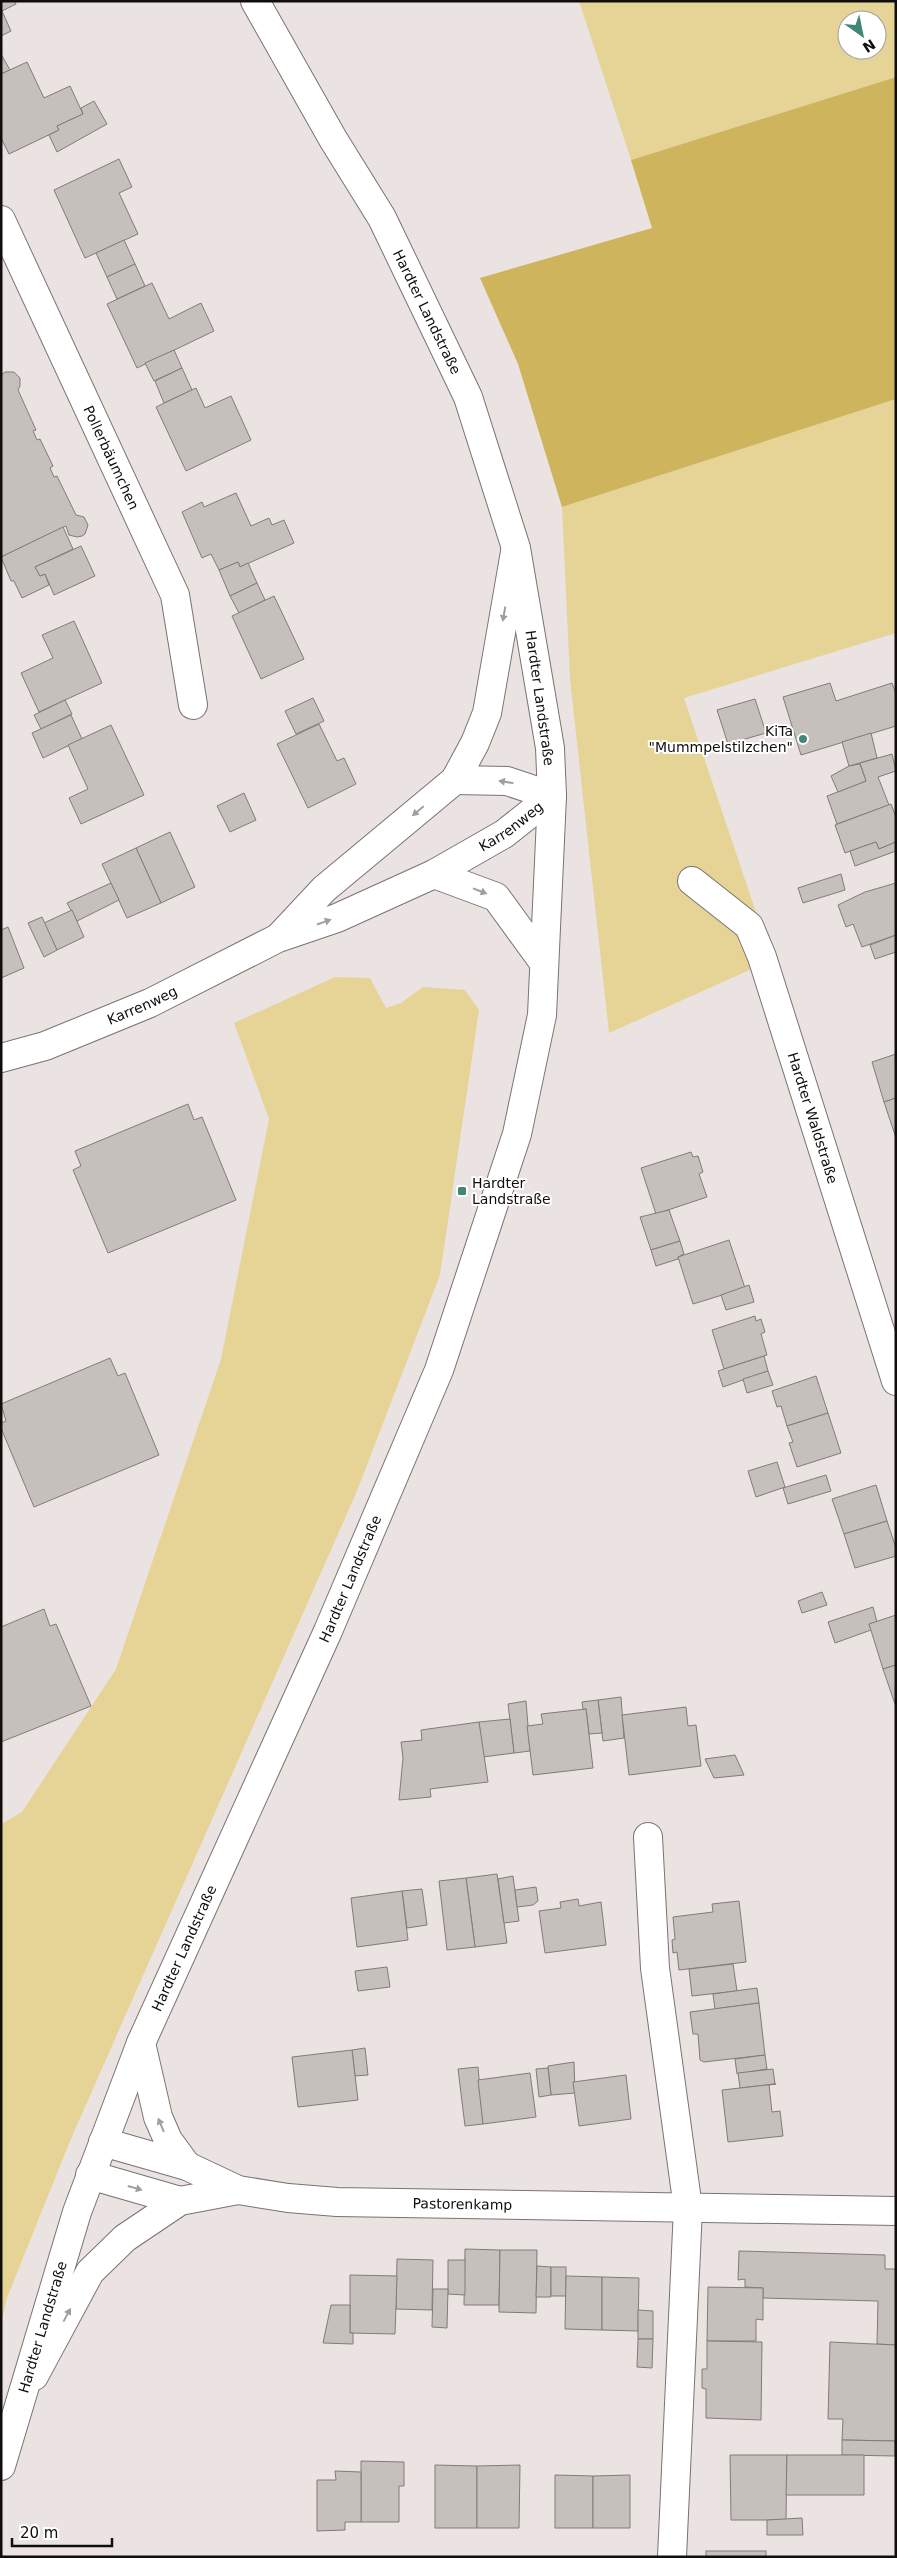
<svg xmlns="http://www.w3.org/2000/svg" width="897" height="2558" font-family="'DejaVu Sans',sans-serif">
<style>
.green{fill:#e6d497;fill-rule:evenodd}
.forest{fill:#ceb55d}
.building{fill:#c5c0bc;stroke:#817c78}
.lines{fill:none;stroke-linecap:round;stroke-linejoin:round}
.street-casing{stroke:#797371;stroke-width:30}
.secondary-casing{stroke:#797371;stroke-width:30}
.street{stroke:#fff;stroke-width:28}
.secondary{stroke:#fff;stroke-width:28}
.oneway{fill:#9f9f9e}
.poi-dot{fill:#428678;stroke:#fff;stroke-width:2}
.labels{text-anchor:middle;stroke-width:4;stroke-linejoin:round;paint-order:stroke}
.street-label{font-size:14px;fill:#100e0d;stroke:#fff}
.poi-label{font-size:14px;fill:#100e0d;stroke:#fff;text-anchor:end}
</style>
<rect width="100%" height="100%" fill="#eae3e1"/>
<g class="green">
<path d="M579,1H896V77L631,160ZM847,20H877V50H847Z"/>
<path d="M896,399V633L684,698L772,960L609,1033L570,679L562,507Z"/>
<path d="M335,977L370,978L386,1008L401,1003L423,987L465,990L479,1010L440,1275L357,1491L70,2141L7,2298L1,2323V1824L22,1812L116,1669L221,1359L269,1119L234,1023Z"/>
</g>
<path class="forest" d="M896,77V399L562,507L518,364L480,278L652,228L631,160Z"/>
<g class="building">
<path d="M1,1H15L16,4L2,11L11,31L1,36Z"/>
<path d="M1,54L10,70L1,74Z"/>
<path d="M27,62L44,98L70,86L83,114L57,126L59,130L9,154L1,138V74Z"/>
<path d="M94,101L107,124L57,152L49,135L59,130L57,126L83,114L81,108Z"/>
<path d="M119,159L132,187L119,193L138,234L85,258L54,190Z"/>
<path d="M124,240L135,264L107,277L96,253Z"/>
<path d="M135,264L145,286L117,299L107,277Z"/>
<path d="M152,283L169,319L201,303L214,331L137,368L107,304Z"/>
<path d="M174,350L182,368L154,381L145,363Z"/>
<path d="M182,368L192,390L164,403L155,381Z"/>
<path d="M5,372H14L20,378V386L18,390L36,430L33,431L37,440L40,439L53,466L50,468L54,477L57,476L76,515L84,517L88,525L85,534L82,536L77,537L69,535L66,526L1,557V375Z"/>
<path d="M196,388L205,408L231,396L251,440L186,471L156,407Z"/>
<path d="M236,493L251,526L269,518L272,525L284,520L294,543L240,567L238,562L219,570L211,554L202,558L182,512L202,502L204,507Z"/>
<path d="M63,527L73,549L35,567L40,576L45,574L49,585L22,598L14,581H11L1,557Z"/>
<path d="M81,546L95,576L54,595L45,574L40,576L35,567Z"/>
<path d="M238,562L240,567L248,563L257,583L230,596L219,570Z"/>
<path d="M257,583L265,600L239,613L230,596Z"/>
<path d="M274,596L304,659L261,679L232,616Z"/>
<path d="M74,621L102,683L39,712L21,673L53,658L42,635Z"/>
<path d="M830,683L836,701L892,683L896,694V726L801,755L783,697Z"/>
<path d="M313,698L324,721L296,734L285,711Z"/>
<path d="M755,699L766,733L728,744L717,710Z"/>
<path d="M65,700L72,714L41,729L34,715Z"/>
<path d="M71,715L82,739L43,758L32,733Z"/>
<path d="M319,724L337,761L344,758L356,784L308,808L277,744Z"/>
<path d="M111,725L144,795L81,824L69,798L88,789L68,745Z"/>
<path d="M871,733L877,758L849,766L842,742Z"/>
<path d="M892,754L896,771L878,777L889,805L837,824L827,796L866,781L860,763Z"/>
<path d="M860,764L866,781L838,792L831,776L849,766Z"/>
<path d="M244,793L256,820L230,832L217,806Z"/>
<path d="M891,804L896,817V842L879,849L876,842L845,853L835,825Z"/>
<path d="M170,832L195,887L161,903L136,848Z"/>
<path d="M876,842L879,849L896,842V851L855,866L850,851Z"/>
<path d="M136,848L161,903L127,918L102,864Z"/>
<path d="M841,874L845,890L803,903L798,888Z"/>
<path d="M111,883L119,900L77,921L67,903Z"/>
<path d="M896,883V935L862,947L853,924L846,927L838,905L865,892Z"/>
<path d="M72,910L84,937L57,950L44,923Z"/>
<path d="M42,917L57,950L44,957L28,923Z"/>
<path d="M8,927L24,968L1,978V930Z"/>
<path d="M896,935V952L875,959L870,945Z"/>
<path d="M896,1054V1098L884,1102L872,1062Z"/>
<path d="M896,1098V1138L884,1102Z"/>
<path d="M188,1104L194,1120L202,1117L236,1200L108,1253L73,1170L81,1166L75,1151Z"/>
<path d="M691,1152L693,1157L698,1156L703,1172L699,1174L707,1197L656,1214L641,1168Z"/>
<path d="M669,1210L680,1241L651,1250L640,1217Z"/>
<path d="M729,1240L745,1288L693,1304L678,1257Z"/>
<path d="M680,1241L684,1254L678,1257V1259L656,1266L651,1250Z"/>
<path d="M749,1285L754,1302L726,1310L721,1295Z"/>
<path d="M755,1316L756,1321L761,1319L765,1332L761,1334L767,1355L724,1369L712,1330Z"/>
<path d="M764,1356L768,1371L723,1387L718,1371Z"/>
<path d="M110,1358L118,1376L125,1373L159,1455L34,1507L1,1428V1423L6,1421L1,1404Z"/>
<path d="M768,1371L773,1385L747,1393L743,1379Z"/>
<path d="M816,1376L828,1413L787,1426L781,1406L777,1407L772,1391Z"/>
<path d="M828,1413L841,1453L797,1467L789,1443L793,1442L787,1426Z"/>
<path d="M777,1462L785,1487L756,1497L748,1471Z"/>
<path d="M826,1475L831,1491L788,1504L783,1488Z"/>
<path d="M876,1485L887,1521L844,1534L832,1499Z"/>
<path d="M887,1521L896,1548V1556L855,1568L844,1534Z"/>
<path d="M822,1592L827,1605L802,1613L798,1601Z"/>
<path d="M873,1607L877,1622L869,1624L871,1630L835,1643L828,1622Z"/>
<path d="M44,1609L50,1626L56,1624L91,1706L1,1742V1627Z"/>
<path d="M896,1615V1665L883,1669L869,1624Z"/>
<path d="M896,1665V1704H895L883,1669Z"/>
<path d="M621,1697L624,1738L603,1741L598,1700Z"/>
<path d="M598,1700L602,1733L589,1734L586,1709H583L582,1702Z"/>
<path d="M526,1701L530,1751L514,1753L508,1704Z"/>
<path d="M686,1707L688,1726L696,1725L701,1766L629,1775L622,1715Z"/>
<path d="M586,1709L593,1768L533,1775L527,1726L543,1724L541,1714Z"/>
<path d="M510,1719L514,1753L483,1757L479,1722Z"/>
<path d="M479,1722L488,1782L430,1789L431,1797L399,1800L403,1758L401,1742L422,1740L421,1730Z"/>
<path d="M735,1755L744,1775L714,1778L705,1759Z"/>
<path d="M497,1874L507,1943L475,1947L466,1878Z"/>
<path d="M513,1876L519,1921L504,1923L498,1879Z"/>
<path d="M466,1878L475,1947L447,1950L439,1881Z"/>
<path d="M536,1887L538,1901L533,1905L517,1907L515,1890Z"/>
<path d="M422,1889L427,1925L407,1928L402,1891Z"/>
<path d="M402,1891L408,1940L357,1947L351,1898Z"/>
<path d="M578,1899L579,1906L601,1902L606,1945L545,1953L539,1911L561,1908L560,1902Z"/>
<path d="M739,1901L746,1962L679,1970L677,1952L673,1953L672,1940L675,1939L673,1917L713,1912L712,1904Z"/>
<path d="M733,1964L737,1991L692,1996L689,1969Z"/>
<path d="M387,1967L390,1987L358,1991L355,1971Z"/>
<path d="M757,1988L759,2003L715,2009L713,1994Z"/>
<path d="M759,2003L765,2055L704,2062L700,2060L698,2034H693L690,2012Z"/>
<path d="M365,2048L368,2075L355,2076L352,2050Z"/>
<path d="M352,2050L358,2100L298,2107L292,2057Z"/>
<path d="M765,2055L767,2069L737,2074L735,2059Z"/>
<path d="M574,2062L575,2093L551,2095L548,2066Z"/>
<path d="M478,2067L483,2124L465,2126L458,2069Z"/>
<path d="M548,2068L551,2095L539,2097L536,2069Z"/>
<path d="M773,2069L775,2084L740,2088L738,2073Z"/>
<path d="M530,2073L536,2117L483,2124L478,2080Z"/>
<path d="M626,2075L631,2119L579,2126L573,2082Z"/>
<path d="M776,2084L769,2085L772,2112L780,2111L783,2136L728,2142L722,2090Z"/>
<path d="M465,2249L500,2250L499,2305H464Z"/>
<path d="M500,2250H537L536,2313L499,2312Z"/>
<path d="M739,2251L885,2255V2269H896V2345L877,2344L878,2301L763,2298V2288L745,2287V2279L738,2280Z"/>
<path d="M397,2259L433,2260L432,2310L396,2309Z"/>
<path d="M448,2260H465V2295L448,2294Z"/>
<path d="M537,2266L551,2267V2297H536Z"/>
<rect x="551" y="2267" width="15" height="29"/>
<path d="M350,2275L397,2276L395,2334L350,2333Z"/>
<path d="M566,2276L602,2277V2330L565,2329Z"/>
<path d="M602,2277L639,2278L638,2331L602,2330Z"/>
<path d="M708,2287L763,2288V2320L756,2319V2341H707Z"/>
<path d="M433,2289H448L447,2328L432,2327Z"/>
<path d="M331,2305H350V2333H353V2344L323,2343Z"/>
<path d="M638,2310L653,2311V2339H638Z"/>
<path d="M638,2339H653L652,2368L637,2367Z"/>
<path d="M707,2341L762,2342L761,2420L706,2418V2389L702,2388V2369H707Z"/>
<path d="M830,2342L896,2345V2441L842,2440L843,2419H828Z"/>
<path d="M842,2440L895,2441V2456L842,2455Z"/>
<path d="M730,2455H787L786,2520H731Z"/>
<path d="M787,2455H864V2495H786Z"/>
<path d="M361,2461L404,2462V2486H399V2522H361Z"/>
<path d="M435,2465L477,2466V2528H435Z"/>
<path d="M520,2465L519,2528H477V2466Z"/>
<path d="M335,2471L361,2472V2522H345V2530L317,2531V2480H336Z"/>
<path d="M555,2475L593,2476V2528H555Z"/>
<path d="M630,2475V2528H593V2476Z"/>
<path d="M802,2518L803,2535H767V2520Z"/>
<rect x="706" y="2551" width="60" height="6"/>
</g>
<g class="lines">
<defs>
<g id="street">
<path id="s1" d="M1,220L175,595L193,705"/>
<path d="M455,780L507,781L552,796"/>
<path d="M434,874L496,897L544,963"/>
<path id="s2" d="M692,881L749,926L762,957L896,1381"/>
<path d="M281,935L324,889L455,780L475,743L487,713L515,552"/>
<path id="s3" d="M1,1058L45,1046L150,1003L278,938L337,918L434,874L504,834L552,796"/>
<path d="M648,1837L655,1968L688,2208L672,2557"/>
<path d="M141,2043L158,2117L168,2140L187,2166"/>
<path id="s4" d="M103,2142L187,2166L238,2190L288,2198L337,2202L896,2211"/>
<path d="M90,2175L180,2201"/>
<path d="M34,2376L90,2272L125,2238L180,2201L238,2190"/>
</g>
<g id="secondary">
<path id="s5" d="M1,2466L77,2212L141,2043L328,1631L439,1370L517,1134L542,1015L552,796L550,748L516,548L468,397L382,218L333,139L255,1"/>
</g>
</defs>
<use href="#street" class="street-casing"/>
<use href="#secondary" class="secondary-casing"/>
<use href="#street" class="street"/>
<use href="#secondary" class="secondary"/>
</g>
<defs><path id="oneway-solid" d="M-6-.8H1V-3.2L6.5 0L1 3.2V.8H-6Z" transform="scale(1.25)"/></defs>
<g class="oneway">
<use href="#oneway-solid" transform="translate(504 614) rotate(100)"/>
<use href="#oneway-solid" transform="translate(506 782) rotate(-171)"/>
<use href="#oneway-solid" transform="translate(418 811) rotate(140)"/>
<use href="#oneway-solid" transform="translate(480 891) rotate(21)"/>
<use href="#oneway-solid" transform="translate(324 922) rotate(-19)"/>
<use href="#oneway-solid" transform="translate(161 2125) rotate(-113)"/>
<use href="#oneway-solid" transform="translate(135 2188) rotate(16)"/>
<use href="#oneway-solid" transform="translate(67 2315) rotate(-62)"/>
</g>
<g class="poi-dot">
<circle cx="803" cy="739" r="5"/>
<rect x="457" y="1186" width="10" height="10" rx="2.5"/>
</g>
<g class="labels">
<g class="street-label">
<text transform="translate(427 312) rotate(64)" y="5">Hardter Landstraße</text>
<text dy="5" stroke="none"><textPath href="#s1" startOffset="262">Pollerbäumchen</textPath></text>
<text transform="translate(540 698) rotate(82)" y="5">Hardter Landstraße</text>
<text dy="5" stroke="none"><textPath href="#s3" startOffset="562">Karrenweg</textPath></text>
<text dy="5" stroke="none"><textPath href="#s3" startOffset="151">Karrenweg</textPath></text>
<text dy="5" stroke="none"><textPath href="#s2" startOffset="275">Hardter Waldstraße</textPath></text>
<text dy="5" stroke="none"><textPath href="#s5" startOffset="955">Hardter Landstraße</textPath></text>
<text dy="5" stroke="none"><textPath href="#s5" startOffset="550">Hardter Landstraße</textPath></text>
<text dy="5" stroke="none"><textPath href="#s4" startOffset="369">Pastorenkamp</textPath></text>
<text dy="5" stroke="none"><textPath href="#s5" startOffset="145">Hardter Landstraße</textPath></text>
</g>
<g class="poi-label">
<text x="793" y="736">KiTa<tspan x="793" dy="16">"Mummpelstilzchen"</tspan></text>
<text x="472" y="1188" text-anchor="start">Hardter<tspan x="472" dy="16">Landstraße</tspan></text>
</g>
</g>
<rect width="897" height="2558" fill="none" stroke="#100e0d" stroke-width="5"/>
<g transform="translate(862 35) rotate(147)"><circle r="24" fill="#ffffff" stroke="#9f9f9e"/>
<path d="M0-4L9 19L0 12L-9 19Z" fill="#428678"/>
<text y="-8" font-size="14" font-weight="bold" text-anchor="middle" fill="#100e0d">N</text>
</g>
<path d="M12 2538v8h100v-8" fill="none" stroke="#100e0d" stroke-width="2.5"/>
<text x="20" y="2538" font-size="15" fill="#100e0d" stroke="#ffffff" stroke-width="4" paint-order="stroke">20 m</text>
</svg>
